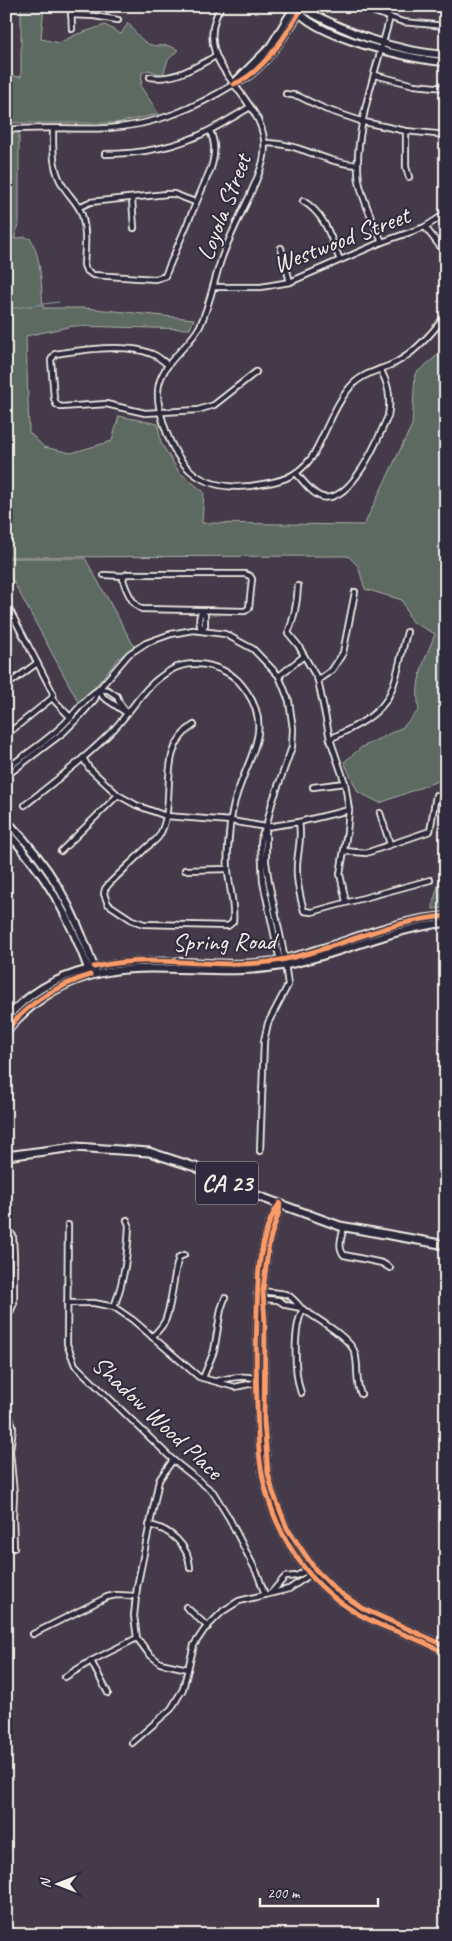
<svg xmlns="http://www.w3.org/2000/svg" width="452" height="1941" font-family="Caveat,sans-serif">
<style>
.green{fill:#5d6b62;stroke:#a8aea5}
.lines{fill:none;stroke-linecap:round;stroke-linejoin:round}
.stream{stroke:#8d9ba0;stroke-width:1}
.street-casing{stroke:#f4f1e8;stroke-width:8}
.secondary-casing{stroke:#f4f1e8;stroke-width:10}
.primary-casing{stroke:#f4f1e8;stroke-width:11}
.street{stroke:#2f2a3d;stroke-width:4.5}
.secondary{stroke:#2f2a3d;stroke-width:6}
.primary{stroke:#2f2a3d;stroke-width:7}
.cycleway-casing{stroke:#2f2a3d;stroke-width:8}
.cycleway{stroke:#fa9b69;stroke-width:5}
.labels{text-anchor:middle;stroke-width:4;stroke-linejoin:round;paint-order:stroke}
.shield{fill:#2f2a3d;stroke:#b9b5b5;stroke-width:1}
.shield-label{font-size:24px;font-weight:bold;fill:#f4f1e8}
.street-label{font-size:25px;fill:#f4f1e8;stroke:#2f2a3d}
</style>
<rect width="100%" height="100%" fill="#443a49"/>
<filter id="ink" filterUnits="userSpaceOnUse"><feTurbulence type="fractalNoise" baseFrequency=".02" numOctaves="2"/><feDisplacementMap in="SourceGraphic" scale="10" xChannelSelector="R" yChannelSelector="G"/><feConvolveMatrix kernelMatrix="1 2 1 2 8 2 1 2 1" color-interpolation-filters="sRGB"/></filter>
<g filter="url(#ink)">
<g class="green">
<path d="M21,6H44L41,39L59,43L75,35L105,25L121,34L128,23C134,30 141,42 151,45C162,48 165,42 178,50L168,60L163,75L148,70L142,73L141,87L159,114L116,123H6V75L21,77Z"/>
<path d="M16,132L19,133V225L14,239L25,237L31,239C42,261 41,284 43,308H85L194,319L190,329L73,326L26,336L29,432L44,447L71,453L112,441L119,416L158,424L161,443L179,472L204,492L202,523L364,525L412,425L415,374L446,348V778L380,803L358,792L344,762L362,747L403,727L419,710C414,680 424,662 435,634L411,621L402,600L365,589L358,566L348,556L6,557V134Z"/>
<path d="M6,558H85L134,646L118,659L80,705L6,568Z"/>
<path d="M446,858V908L433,909V903Z"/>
</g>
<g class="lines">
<path class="stream" d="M6,309L59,302"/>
<defs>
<g id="street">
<path d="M71,6L72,29"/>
<path d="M221,6C185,70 273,95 264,156C262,170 255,182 250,195C240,216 230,236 222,257C214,280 210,304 200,326C189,347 165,360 159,384C156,398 160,412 164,425C178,469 202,491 250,486C277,482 295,480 312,457C325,435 336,400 354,383C366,372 381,370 395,363C415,353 433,332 446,315"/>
<path d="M358,6L403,22L446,26"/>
<path d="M71,15L94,16L118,20"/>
<path d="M375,75L414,85L446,88"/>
<path d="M150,77C174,81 195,67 216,56"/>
<path d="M286,94L298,96L325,109L364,122L406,131L446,135"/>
<path d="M53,129C53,148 52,169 63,186C69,196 79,204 82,215C87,232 85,248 84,265L86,270L93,275L155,279L165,276L211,168C215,155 216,144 210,131"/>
<path d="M6,130C40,126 75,130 109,128C156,125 195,108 234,84"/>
<path d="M406,131V167L409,177"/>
<path d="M265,143C301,143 323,163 358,165"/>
<path d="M105,154C140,154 179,147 210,130C224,123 237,115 250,107"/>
<path d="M132,199L134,228"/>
<path d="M303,201C326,215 330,237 340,260"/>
<path d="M79,207L90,202L167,194H174L195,202"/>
<path d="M425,227L446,254"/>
<path d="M382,242C374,223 363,202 359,181C352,135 378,64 390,17"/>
<path d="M281,248L290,282"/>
<path d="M213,287H261L290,282L382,242L425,227L439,218L446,211"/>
<path d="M168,365C163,361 158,356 152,354C127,343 82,350 55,354L51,360L54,398L56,404L61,407L106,404L145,413L198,410L214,405L256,372"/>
<path d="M296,473C303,481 312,494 322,497C352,504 379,437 388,416C391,400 389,384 380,369"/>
<path d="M127,574H245L250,576L252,579L249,608L245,611L142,609C133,606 126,589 123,580L124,576Z"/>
<path d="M104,575L124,576"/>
<path d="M298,586C297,603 295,617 288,633L298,645L318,680L330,739L345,783L349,810L347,832L340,874L346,902"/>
<path d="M6,603L53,693L52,698"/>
<path d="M202,611L205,615V625L202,631C199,625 198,617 202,611Z"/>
<path d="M279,676L304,656"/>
<path d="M318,680L332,670L343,653L355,592"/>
<path d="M6,686L37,663"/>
<path d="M99,689L108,690L117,696L119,702L127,713"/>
<path d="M99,689L103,697L125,712"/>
<path d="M52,698L71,718"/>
<path d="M6,735L52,698"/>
<path d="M330,739C349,729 372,720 385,702C397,685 401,653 407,632"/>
<path d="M83,758L89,768L118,795L136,805L166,816L231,821L266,827L299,822L349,810"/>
<path d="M6,769C25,755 45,742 62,726C74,715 84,698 98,690"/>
<path d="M6,776L64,732L80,716L95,699L99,689L129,654L146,643L171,634L193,630L225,634L253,649L279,676L289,701L293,729L292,747L272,803L266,827L262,835L261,844L263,882L280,961"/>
<path d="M313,787L345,783"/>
<path d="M25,805C55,781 87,757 114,729C135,707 143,686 171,670C186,661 207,663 222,670C234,675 240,682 247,692C272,728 250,755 238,791C233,805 230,821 229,836C228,846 227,859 228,870C229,887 235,905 233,922L228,926L144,924L132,920L108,904L104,894L105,889L109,884C121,872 133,861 145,849C149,845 156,841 159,836C179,803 154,750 194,725"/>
<path d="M380,813L390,844"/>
<path d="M299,822C302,839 298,849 297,865C296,880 300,897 304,911L312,912L430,880"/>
<path d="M61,851L118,795"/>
<path d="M344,851L366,853L430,831L436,795"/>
<path d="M185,870L228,869"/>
<path d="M260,1151L264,1041L268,1023L288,985L283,949L269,883L266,862V828"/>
<path d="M68,1225L67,1344L75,1365L173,1460L213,1492L229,1518L258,1575L265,1595"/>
<path d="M344,1227C342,1236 337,1247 344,1255L382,1263L390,1268"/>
<path d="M6,1228L13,1236L14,1257V1303L6,1322"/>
<path d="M263,1291C286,1295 286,1289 301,1308L286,1305L278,1300L264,1299L257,1294Z"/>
<path d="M67,1303H94L114,1307L133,1320L199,1377L235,1387L263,1381C248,1374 232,1377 217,1381"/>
<path d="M114,1307C124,1281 128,1253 129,1225L127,1220"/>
<path d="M301,1308C315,1318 350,1337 355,1353C359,1367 355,1382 361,1394"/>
<path d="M152,1337C157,1332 162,1327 165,1321C172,1305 173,1276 179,1257L184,1255"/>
<path d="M203,1378L214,1351L221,1309L225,1298"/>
<path d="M301,1393C294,1373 293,1328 303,1309"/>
<path d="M6,1403L13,1428L10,1451L14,1494L13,1516L14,1548"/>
<path d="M173,1460L159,1480L137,1587L134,1616L137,1638L149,1654L160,1663L188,1669"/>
<path d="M149,1525C170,1529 189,1545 190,1568"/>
<path d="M272,1592L285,1577L296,1576L308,1570"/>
<path d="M186,1607L208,1627"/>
<path d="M33,1634L107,1597L116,1595L136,1596"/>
<path d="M446,1646L364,1609L336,1590L315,1569L287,1528L273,1492L268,1473L264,1421L265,1323L263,1291L268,1250L271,1236L279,1212L280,1203C270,1216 265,1233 262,1249C257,1269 258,1289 257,1309C256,1342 256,1375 257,1408C258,1436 258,1463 266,1491C274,1520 288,1548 307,1571C326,1594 353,1613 380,1625C402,1634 425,1641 446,1654"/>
<path d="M91,1661L108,1693"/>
<path d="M65,1677L91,1661L137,1638"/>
<path d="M132,1743L171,1709L183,1689L194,1645L204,1630L223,1611L239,1601L289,1589L311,1574"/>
</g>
<g id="secondary">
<path d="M295,7C311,36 413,61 446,62"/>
<path d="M295,7L302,8C348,33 393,51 446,55"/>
<path d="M234,83L270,47L295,6"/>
<path d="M234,84C261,74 285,35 300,12"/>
<path d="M6,820C51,865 75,911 95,970"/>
<path d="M6,831C46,874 69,916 89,971"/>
<path d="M6,1019C51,965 122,959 187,962C216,963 245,966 274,961C332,950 386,920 446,916"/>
<path d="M6,1032C14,1021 26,1011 36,1003C112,944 196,982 281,966C338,956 388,929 446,923"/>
</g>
<path id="primary" d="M6,1156L75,1147L149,1152L195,1167L255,1195L340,1226L446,1245"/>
</defs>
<use href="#street" class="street-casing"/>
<use href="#secondary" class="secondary-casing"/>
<use href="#primary" class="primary-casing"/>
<use href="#street" class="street"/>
<use href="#secondary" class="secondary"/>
<use href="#primary" class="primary"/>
<defs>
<g id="cycleway">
<path d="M234,84C262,74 289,31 303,6"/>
<path d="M94,967C112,963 130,961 147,961C188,961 229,967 269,962C330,953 384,921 446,916"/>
<path d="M6,1032C25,1004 59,985 90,975"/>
<path d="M446,1646L364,1609L336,1590L315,1569L287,1528L273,1492L268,1473L264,1421L265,1323L263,1291L268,1250L271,1236L279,1212L280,1203C270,1216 265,1233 262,1249C257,1269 258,1289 257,1309C256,1342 256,1375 257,1408C258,1436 258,1463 266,1491C274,1520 288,1548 307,1571C326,1594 353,1613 380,1625C402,1634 425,1641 446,1654"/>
</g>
</defs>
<use href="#cycleway" class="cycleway-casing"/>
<use href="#cycleway" class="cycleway"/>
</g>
</g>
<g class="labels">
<rect class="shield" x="196" y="1161.5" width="62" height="43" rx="4"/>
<g class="shield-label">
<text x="227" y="1191">CA 23</text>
</g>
<g class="street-label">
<text transform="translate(223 207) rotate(-69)" y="9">Loyola Street</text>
<text transform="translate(341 239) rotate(-21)" y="9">Westwood Street</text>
<text transform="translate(224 941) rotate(-1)" y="9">Spring Road</text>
<text transform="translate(158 1417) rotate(43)" y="9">Shadow Wood Place</text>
</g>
</g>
<rect width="452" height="1941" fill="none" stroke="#2f2a3d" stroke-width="25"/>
<rect x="12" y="12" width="427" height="1916" fill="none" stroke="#f4f1e8" stroke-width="2" filter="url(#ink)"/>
<g transform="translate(58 1884) rotate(270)" stroke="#2f2a3d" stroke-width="4" paint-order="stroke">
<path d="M0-4L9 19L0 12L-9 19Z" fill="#f4f1e8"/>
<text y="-8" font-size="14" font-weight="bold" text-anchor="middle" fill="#f4f1e8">N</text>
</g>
<path d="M260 1898v8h118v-8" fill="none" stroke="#f4f1e8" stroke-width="2.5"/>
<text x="267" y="1898" font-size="15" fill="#f4f1e8" stroke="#2f2a3d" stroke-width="4" paint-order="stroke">200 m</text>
</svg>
